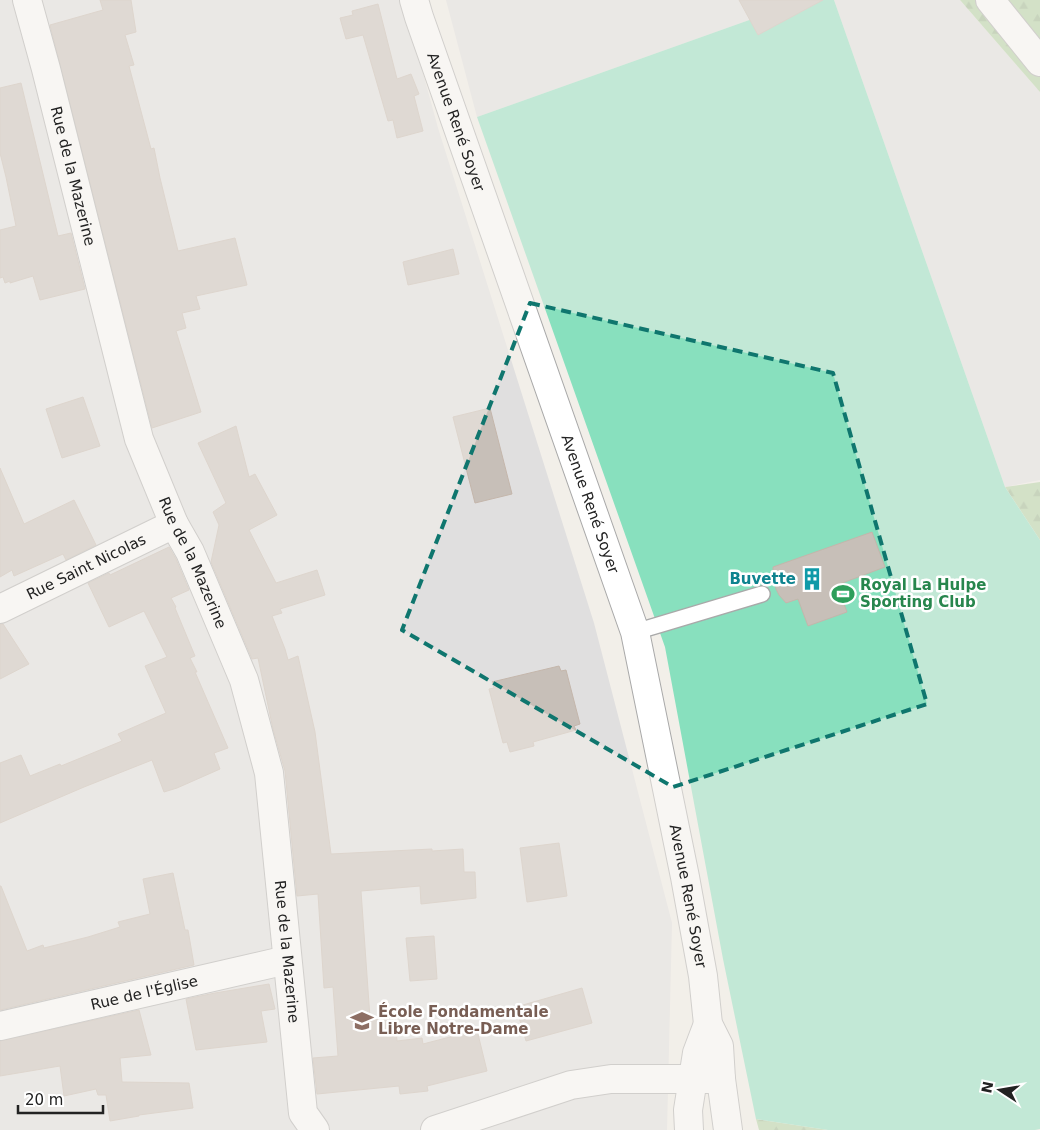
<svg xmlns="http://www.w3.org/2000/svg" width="1040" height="1130" font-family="'DejaVu Sans',sans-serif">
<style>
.residential{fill:#e0dfdf}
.forest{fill:url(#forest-firs)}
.pitch{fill:#88e0be}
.building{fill:#c7bfb8;stroke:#c4b6ab}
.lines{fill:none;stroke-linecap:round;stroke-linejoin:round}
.service-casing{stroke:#a9a9a9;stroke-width:18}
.minor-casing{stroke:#a9a9a9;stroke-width:30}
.service{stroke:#fff;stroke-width:15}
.minor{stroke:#fff;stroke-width:28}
.marked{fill:none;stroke:#0f766e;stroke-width:4;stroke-dasharray:10 6;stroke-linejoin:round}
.labels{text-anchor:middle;stroke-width:5;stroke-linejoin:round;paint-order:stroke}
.street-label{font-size:15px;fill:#222;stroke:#fff}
.culture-label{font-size:15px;font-weight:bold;fill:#0d838f;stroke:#fff;text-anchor:end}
.leisure-label{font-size:15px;font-weight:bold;fill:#27864d;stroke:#fff;text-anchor:start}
.education-label{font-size:15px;font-weight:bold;fill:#785e54;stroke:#fff;text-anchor:start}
</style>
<defs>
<pattern id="forest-firs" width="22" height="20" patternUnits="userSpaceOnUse" patternTransform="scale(1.25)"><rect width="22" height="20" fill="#add19e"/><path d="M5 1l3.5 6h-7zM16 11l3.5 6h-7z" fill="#95b388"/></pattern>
</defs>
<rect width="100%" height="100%" fill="#f2efe9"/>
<g class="residential">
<path d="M0,0H403L438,128L594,623L672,923L667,1130H0Z"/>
<path d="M446,0H805L477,117Z"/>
<path d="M834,0H960L1040,92V480L1005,487Z"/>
</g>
<g class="forest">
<path d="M960,0H1040V92Z"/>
<path d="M1040,482V540L1005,487Z"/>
<path d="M756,1119L828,1130H759Z"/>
</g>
<path class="pitch" d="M805,0H834L1005,487L1040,540V1129L1035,1130H828L756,1119L723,959L665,647L477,117Z"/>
<g class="building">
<path d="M100,0H131L136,32L125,35L134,65L129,66L151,149L154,148L160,178L178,251L235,238L247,285L196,296L200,309L182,313L186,328L176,331L201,412L152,428L50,25L103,10Z"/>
<path d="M739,0H823L758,35Z"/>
<path d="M378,4L397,79L411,74L419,94L414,96L423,131L397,138L393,120L388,121L363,35L346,39L340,18L353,15L352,11Z"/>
<path d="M21,83L58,236L71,233L85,289L40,300L33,276L10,283V281L5,283L3,277L0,278V230L16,226L6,177L0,153V88Z"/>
<path d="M453,249L459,274L408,285L403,262Z"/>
<path d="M83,397L100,446L62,458L46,409Z"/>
<path d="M490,408L512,494L475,503L453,417Z"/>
<path d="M236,426L249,477L255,474L277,515L249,530L276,583L317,570L325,595L280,609L282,613L272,616L285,649L288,660L298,656L315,732L331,854L432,849V851L463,849L464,872H475L476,898L421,904L420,886L361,891L370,1018L395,1016L397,1041L422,1038L423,1044L477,1030L487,1071L427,1086L428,1091L400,1094L399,1086L317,1094L313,1058L338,1056L333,987L324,988L318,894L297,896L285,771L273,729L258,658L252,659L211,562L219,525L213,512L226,503L198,443Z"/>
<path d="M0,468L24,524L74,500L96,545L66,560L63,554L14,576L12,570L0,577Z"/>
<path d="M872,532L885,567L837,585L847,612L808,626L798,599L786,603L779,595L776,589L773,577V567Z"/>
<path d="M169,547L176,559L189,590L171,598L176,607L175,608L195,656L190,658L197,672H195L228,748L214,753L220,769L177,788L164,792L152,760L84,787L0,823V763L21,755L30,776L60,764L61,766L122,741L118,734L166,713L145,666L167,657L144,611L109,627L88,583L109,573L110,575Z"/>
<path d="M0,624H3L29,664L0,679Z"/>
<path d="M559,666L561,671L566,670L580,724L574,726L576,730L533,742L534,746L510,752L507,742L503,743L489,689L494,688L492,682Z"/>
<path d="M559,843L567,896L527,902L520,848Z"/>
<path d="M173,873L185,930H188L194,965L0,1010V886H1L27,951L43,945L44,948L88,937L120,927L118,922L150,914L143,879Z"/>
<path d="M434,936L437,979L410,981L406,938Z"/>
<path d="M269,984L275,1009L261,1011L267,1042L196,1050L186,999L215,993Z"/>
<path d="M582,988L592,1023L526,1041L516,1007Z"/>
<path d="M139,1010L151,1055L120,1058L122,1082L189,1083L193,1108L139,1115V1116L110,1121L106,1095H98L96,1089L64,1096L60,1066L0,1076V1041Z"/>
</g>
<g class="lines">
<defs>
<path id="service" d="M635,632L762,594"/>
<g id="minor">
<path id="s1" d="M27,0L46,69L139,439L174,524L190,552L244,680L269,773L303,1113L315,1130"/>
<path id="s2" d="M414,0L419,17L635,632L685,877L703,976L708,1024L719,1046L721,1079L728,1130"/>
<path d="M990,0L1040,62"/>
<path id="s3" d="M0,609L174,524"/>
<path id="s4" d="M0,1026L287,960"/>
<path d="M435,1130L571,1085L611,1079H721"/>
<path d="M689,1130L688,1110L697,1053L708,1024"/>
</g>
</defs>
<use href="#service" class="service-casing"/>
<use href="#minor" class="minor-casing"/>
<use href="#service" class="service"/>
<use href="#minor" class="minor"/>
</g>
<path d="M0 0H1040V1130H0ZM530,303L833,373L927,704L673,787L402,630Z" fill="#f2efe9" fill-opacity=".55" fill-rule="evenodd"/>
<path class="marked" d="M530,303L833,373L927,704L673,787L402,630Z"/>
<defs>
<symbol id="building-bare" viewBox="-9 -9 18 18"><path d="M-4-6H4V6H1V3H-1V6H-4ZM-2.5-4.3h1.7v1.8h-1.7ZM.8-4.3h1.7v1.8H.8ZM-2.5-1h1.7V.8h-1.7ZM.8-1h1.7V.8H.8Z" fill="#0f9aa8" stroke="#fff" stroke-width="2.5" paint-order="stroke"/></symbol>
<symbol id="stadium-bare" viewBox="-9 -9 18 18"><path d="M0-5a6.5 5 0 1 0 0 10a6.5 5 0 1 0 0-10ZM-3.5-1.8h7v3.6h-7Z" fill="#2e9e5b" stroke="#fff" stroke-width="2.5" paint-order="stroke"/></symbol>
<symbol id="school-bare" viewBox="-9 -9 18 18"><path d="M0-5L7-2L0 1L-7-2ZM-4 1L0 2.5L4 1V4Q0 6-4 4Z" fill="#8d6e63" stroke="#fff" stroke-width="2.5" paint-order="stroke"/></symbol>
</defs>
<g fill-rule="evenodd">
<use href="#building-bare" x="796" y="563" width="32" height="32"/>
<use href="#stadium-bare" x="827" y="578" width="32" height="32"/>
<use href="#school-bare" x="346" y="1005" width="32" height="32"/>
</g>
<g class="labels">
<g class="street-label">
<text dy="5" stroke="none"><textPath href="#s2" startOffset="129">Avenue René Soyer</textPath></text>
<text dy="5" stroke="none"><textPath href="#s1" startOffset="182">Rue de la Mazerine</textPath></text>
<text dy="5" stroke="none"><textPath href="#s2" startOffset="534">Avenue René Soyer</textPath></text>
<text dy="5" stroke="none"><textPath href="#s1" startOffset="588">Rue de la Mazerine</textPath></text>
<text dy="5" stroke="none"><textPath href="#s3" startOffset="96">Rue Saint Nicolas</textPath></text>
<text dy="5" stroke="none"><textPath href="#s2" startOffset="939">Avenue René Soyer</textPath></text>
<text dy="5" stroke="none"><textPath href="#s1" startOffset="992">Rue de la Mazerine</textPath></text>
<text dy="5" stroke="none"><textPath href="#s4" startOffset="148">Rue de l'Église</textPath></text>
</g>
<g class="culture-label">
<text x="796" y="584">Buvette</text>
</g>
<g class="leisure-label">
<text x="860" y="590">Royal La Hulpe<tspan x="860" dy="17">Sporting Club</tspan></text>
</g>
<g class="education-label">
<text x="378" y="1017">École Fondamentale<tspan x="378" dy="17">Libre Notre-Dame</tspan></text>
</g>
</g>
<g transform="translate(1000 1090) rotate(282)" stroke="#ffffff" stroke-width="4" paint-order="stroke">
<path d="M0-4L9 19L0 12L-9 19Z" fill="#222222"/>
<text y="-8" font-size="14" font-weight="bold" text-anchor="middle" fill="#222222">N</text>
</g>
<path d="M18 1105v8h85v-8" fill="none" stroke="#222222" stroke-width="2.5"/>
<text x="25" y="1105" font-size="15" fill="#222222" stroke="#ffffff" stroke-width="4" paint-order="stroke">20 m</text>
</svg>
